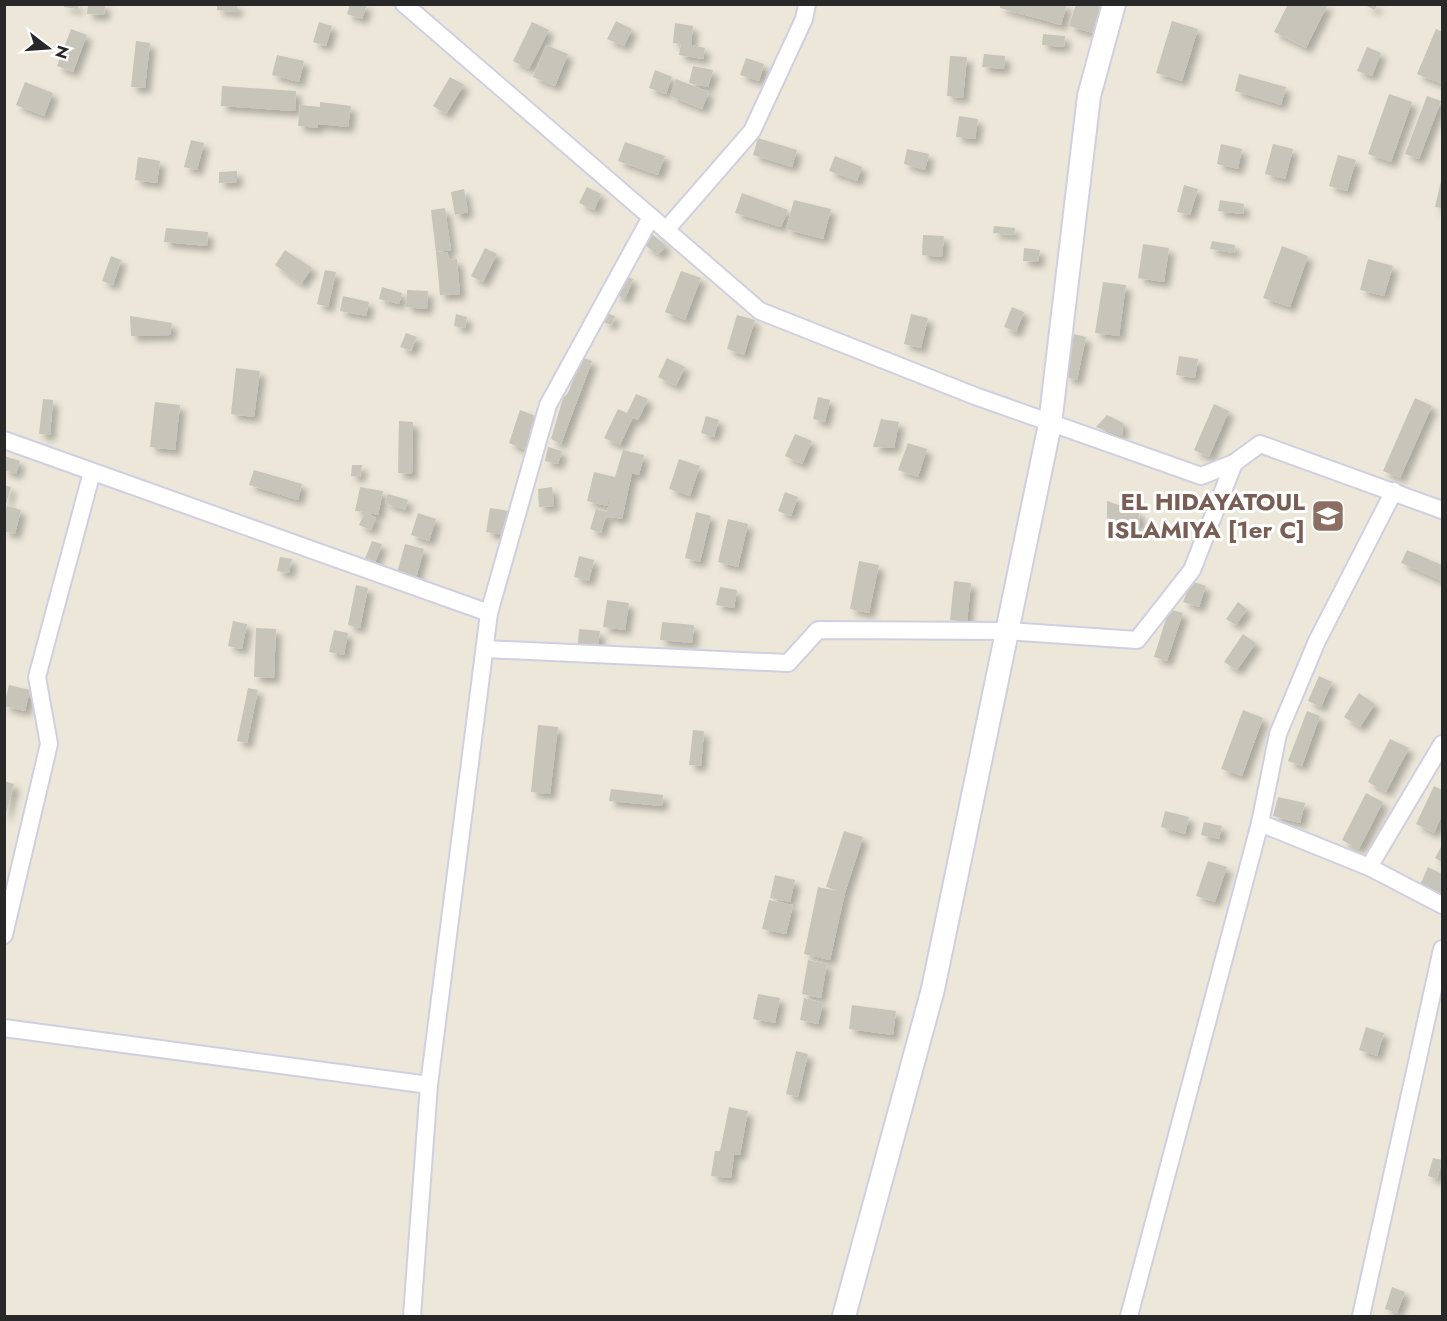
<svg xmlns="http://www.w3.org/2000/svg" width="1447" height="1321" font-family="Jost,sans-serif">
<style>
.building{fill:#c7c4b9;filter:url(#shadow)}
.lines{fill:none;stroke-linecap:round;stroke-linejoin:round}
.street-casing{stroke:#cfcfe2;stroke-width:20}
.secondary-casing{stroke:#cfcfe2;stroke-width:26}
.street{stroke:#fff;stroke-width:16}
.secondary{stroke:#fff;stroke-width:22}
.labels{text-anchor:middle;stroke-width:6;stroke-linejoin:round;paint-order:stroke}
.education-label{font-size:24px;font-weight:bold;fill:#785e54;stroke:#fff;text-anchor:end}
</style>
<defs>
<filter id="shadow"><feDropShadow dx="5.5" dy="5.5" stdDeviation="3" flood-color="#0004"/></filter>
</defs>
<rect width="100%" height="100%" fill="#ece7d9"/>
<g class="building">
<path d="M64,4H78V9L64,7Z"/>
<path d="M88,4H105L104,15L87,14Z"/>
<path d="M217,4H237V12L217,10Z"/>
<path d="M350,4H367L362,19L347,14Z"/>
<path d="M1000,4H1067L1061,25L1000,8Z"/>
<path d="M1076,4H1102L1093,33L1069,26Z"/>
<path d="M1288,4H1328L1306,48L1274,32Z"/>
<path d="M1363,4H1377L1375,10Z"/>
<path d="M616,21L632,29L624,46L607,39Z"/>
<path d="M1172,21L1198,29L1182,81L1156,73Z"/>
<path d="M319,22L332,26L326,46L313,42Z"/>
<path d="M532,22L549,30L529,69L513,61Z"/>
<path d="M675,23L693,26L691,45L705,48L703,59L679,55L681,44L673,43Z"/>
<path d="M71,29L87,35L73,72L57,66Z"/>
<path d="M1436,29L1442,32V84L1417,74Z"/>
<path d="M1043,34L1065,36L1064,47L1042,45Z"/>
<path d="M136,41L150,43L145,88L131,87Z"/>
<path d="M546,45L568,54L555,86L533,77Z"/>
<path d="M1367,47L1381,53L1372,76L1357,71Z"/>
<path d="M984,54L1005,56L1004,69L982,67Z"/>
<path d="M277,55L304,61L299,82L272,75Z"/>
<path d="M950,56L967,57L963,98L947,96Z"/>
<path d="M746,58L764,64L759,81L740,75Z"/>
<path d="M693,66L713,70L708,87L689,83Z"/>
<path d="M655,70L672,77L666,94L649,88Z"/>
<path d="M1239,74L1286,87L1281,105L1235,91Z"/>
<path d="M450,77L464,85L446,114L433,106Z"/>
<path d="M676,79L709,92L702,109L670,96Z"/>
<path d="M25,82L53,93L44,116L16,105Z"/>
<path d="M222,86L296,91L295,111L221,106Z"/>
<path d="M1389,94L1412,102L1391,162L1368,154Z"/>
<path d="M1427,96L1441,101L1419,159L1405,154Z"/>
<path d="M320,102L351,106L348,127L318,124V128L298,126L300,105L320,107Z"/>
<path d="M959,116L978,119L975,139L956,137Z"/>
<path d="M758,138L797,150L792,167L753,155Z"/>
<path d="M191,140L204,143L197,170L184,167Z"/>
<path d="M625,142L665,156L658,175L618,161Z"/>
<path d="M1221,144L1242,149L1238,169L1217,164Z"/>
<path d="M1273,144L1293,149L1285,179L1265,174Z"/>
<path d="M907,149L929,154L925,170L904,164Z"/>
<path d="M1338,155L1356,160L1347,191L1329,186Z"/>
<path d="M835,156L862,167L857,181L829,171Z"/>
<path d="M138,157L160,161L157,183L135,180Z"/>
<path d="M237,171V182L219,183V172Z"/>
<path d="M1442,177V208L1435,207Z"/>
<path d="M1184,185L1198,189L1190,215L1177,212Z"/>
<path d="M587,187L601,194L594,210L579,203Z"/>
<path d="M464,189L468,212L455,215L451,192Z"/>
<path d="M742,193L788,210L781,227L735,213Z"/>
<path d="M794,200L831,209L823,239L786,229Z"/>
<path d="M1220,200L1244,204L1243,214L1218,211Z"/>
<path d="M445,208L451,250L436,252L431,210Z"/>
<path d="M994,226L1015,228L1014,235L993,233Z"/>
<path d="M166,228L208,232L207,246L164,242Z"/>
<path d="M652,234L666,246L658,255L644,244Z"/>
<path d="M923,235L944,236L942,257L922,255Z"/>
<path d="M1212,241L1235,245L1234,253L1210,249Z"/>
<path d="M1143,244L1169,248L1164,282L1138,278Z"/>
<path d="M1282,246L1308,256L1290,307L1263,298Z"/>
<path d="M485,248L497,254L483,282L471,276Z"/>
<path d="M1024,248L1040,250L1038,262L1023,261Z"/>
<path d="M285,250L312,268L301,284L275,265Z"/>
<path d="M436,252H447L450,260L457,259L460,294L440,295Z"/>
<path d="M111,256L121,260L113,285L102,281Z"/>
<path d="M1368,259L1393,266L1384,296L1360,290Z"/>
<path d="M325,270L336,272L328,307L317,304Z"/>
<path d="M681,271L701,278L685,320L665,312Z"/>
<path d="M622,275L633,279L625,299L615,294Z"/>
<path d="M1103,282L1126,285L1119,336L1095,333Z"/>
<path d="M382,287L402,293L399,304L379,299Z"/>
<path d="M407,290L428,291L427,309L406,307Z"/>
<path d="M343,296L369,302L366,316L340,311Z"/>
<path d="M1012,307L1024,312L1016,332L1004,327Z"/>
<path d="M607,313L615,316L611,325L603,322Z"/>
<path d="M456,314L467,317L465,328L454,326Z"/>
<path d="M911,314L928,318L921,348L904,344Z"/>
<path d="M737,315L755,320L744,355L727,349Z"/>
<path d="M130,316L172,323L170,335L131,336Z"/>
<path d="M406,333L417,337L411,351L400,347Z"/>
<path d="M1074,334L1086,337L1077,380L1066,377Z"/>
<path d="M1179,356L1198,359L1195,378L1176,375Z"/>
<path d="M582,357L592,361L561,444L551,439L563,398L568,393Z"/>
<path d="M667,358L685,367L676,386L658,377Z"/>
<path d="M236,368L260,371L254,417L231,414Z"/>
<path d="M636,394L648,399L638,420L633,417L620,445L604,438L618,409L627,413Z"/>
<path d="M818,397L830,400L825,422L813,419Z"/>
<path d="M1415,398L1432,406L1400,478L1383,471Z"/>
<path d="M43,399L53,400L50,435L39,434Z"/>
<path d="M155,402L180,405L175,450L150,447Z"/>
<path d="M1214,404L1229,411L1209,457L1194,450Z"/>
<path d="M520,410L541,418L529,451L509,443Z"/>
<path d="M1107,415L1123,423L1122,436L1096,427Z"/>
<path d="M706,416L719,420L714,437L701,433Z"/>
<path d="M881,419L899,422L894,448L873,447Z"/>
<path d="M399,421L413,422L412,474L398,473Z"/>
<path d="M795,434L812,441L802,464L785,456Z"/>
<path d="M908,443L927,449L918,477L898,470Z"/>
<path d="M548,447L562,451L558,464L545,461Z"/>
<path d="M623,450L644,455L639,475L632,473L622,519L606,516L601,533L590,529L596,509L607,512L614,482L607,506L587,501L594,472L615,477Z"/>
<path d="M4,456L20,461L16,474L4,470Z"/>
<path d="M679,459L700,466L690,496L669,489Z"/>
<path d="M352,465H362L360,477L351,476Z"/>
<path d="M254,470L302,484L298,500L249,485Z"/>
<path d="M4,485L11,487L5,507H4Z"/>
<path d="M360,487L383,491L378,515L365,512L376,518L371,530L359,525L365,512L355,511Z"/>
<path d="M552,487L554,506L539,507L538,489Z"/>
<path d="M785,492L798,497L791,516L778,511Z"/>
<path d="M388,494L408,500L405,510L385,503Z"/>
<path d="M1107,501L1139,512L1140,527L1107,518Z"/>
<path d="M7,506L21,510L15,534L4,531V514Z"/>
<path d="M490,508L509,511L505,535L486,532Z"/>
<path d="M696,512L711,516L700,562L685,558Z"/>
<path d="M418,513L436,519L429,541L411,535Z"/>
<path d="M728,519L748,524L738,567L718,562Z"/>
<path d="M372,541L382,544L374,565L364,561Z"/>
<path d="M405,544L424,549L416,578L397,573Z"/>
<path d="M1407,550L1442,565V581L1401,563Z"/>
<path d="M579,556L594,560L589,581L574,577Z"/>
<path d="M280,557L292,559L289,573L277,571Z"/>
<path d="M859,561L879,565L869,613L850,609Z"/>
<path d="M954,581L971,583L967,622L950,620Z"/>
<path d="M1191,581L1206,586L1199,607L1183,602Z"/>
<path d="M356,585L368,588L360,628L348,625Z"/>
<path d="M720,587L737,590L734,608L716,605Z"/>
<path d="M607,600L629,603L625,630L603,627Z"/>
<path d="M1238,602L1247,609L1236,625L1226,619Z"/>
<path d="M1169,609L1183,613L1167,661L1154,657Z"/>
<path d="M233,621L247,624L242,649L228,646Z"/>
<path d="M662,622L694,625L692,643L660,640Z"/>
<path d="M256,628L276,629L274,678L254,677Z"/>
<path d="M579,629L600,631L598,646L578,644Z"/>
<path d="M334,630L348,633L344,655L329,652Z"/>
<path d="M1243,634L1256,643L1237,670L1224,662Z"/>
<path d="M1319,676L1332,682L1321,707L1308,701Z"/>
<path d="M9,685L30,690L25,711L4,706Z"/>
<path d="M248,688L258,690L247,743L237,741Z"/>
<path d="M1359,693L1375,704L1360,727L1344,717Z"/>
<path d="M1243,710L1263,718L1242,776L1221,769Z"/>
<path d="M1307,711L1320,716L1302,766L1288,761Z"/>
<path d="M538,725L558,727L550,794L531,792Z"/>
<path d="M693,730L704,731L701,766L689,765Z"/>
<path d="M1390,739L1409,748L1386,792L1368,782Z"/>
<path d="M4,781L14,784L5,817H4Z"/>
<path d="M1434,786L1442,790V815L1434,833L1416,824Z"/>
<path d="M611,789L663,795L662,806L609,801Z"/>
<path d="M1366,793L1383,802L1359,849L1342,840Z"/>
<path d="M1278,797L1305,803L1300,823L1273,816Z"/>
<path d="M1165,811L1189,817L1185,834L1161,827Z"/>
<path d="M1204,822L1222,826L1219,839L1201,835Z"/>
<path d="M844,831L863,837L845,893L830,960L804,954L818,887L842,892L826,887Z"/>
<path d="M1442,845V862L1435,858Z"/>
<path d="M1208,861L1227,867L1215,902L1196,896Z"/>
<path d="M1428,867L1442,874V895L1420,885Z"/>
<path d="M775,875L795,880L790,902L770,898Z"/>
<path d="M769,900L793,905L786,934L762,929Z"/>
<path d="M808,960L827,964L821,998L802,994Z"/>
<path d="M758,994L780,998L775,1023L753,1019Z"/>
<path d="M804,998L823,1003L818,1024L800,1020Z"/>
<path d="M852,1005L896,1011L893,1035L849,1029Z"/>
<path d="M1366,1027L1384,1033L1377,1056L1359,1050Z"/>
<path d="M796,1051L808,1054L798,1097L786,1094Z"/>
<path d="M729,1107L748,1111L740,1155L734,1154L731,1178L711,1176L715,1151H720Z"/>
<path d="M1433,1158L1442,1160L1437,1179L1428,1176Z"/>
<path d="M1392,1287L1405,1292L1397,1313L1385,1309Z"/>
</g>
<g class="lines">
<defs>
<g id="street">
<path d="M404,4L760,311L975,396L1201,476L1234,463L1260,444L1442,510"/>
<path d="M666,230L752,131L804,19L807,4"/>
<path d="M4,440L489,613"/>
<path d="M485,649L788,663L818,630L1007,631L1137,640L1192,570L1234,463"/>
<path d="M1260,823L1369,867L1442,905"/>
<path d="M1369,867L1442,744"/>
<path d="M4,935L49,744L37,677L92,472"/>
<path d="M4,1028L429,1085"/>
<path d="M412,1316L429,1085L489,613L548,405L651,217"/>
<path d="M1129,1316L1260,823L1278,734L1317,641L1394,491"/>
<path d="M1361,1316L1442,949"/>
</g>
<path id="secondary" d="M844,1316L933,989L1050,424L1089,96L1114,4"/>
</defs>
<use href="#street" class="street-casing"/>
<use href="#secondary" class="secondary-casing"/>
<use href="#street" class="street"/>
<use href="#secondary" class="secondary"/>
</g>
<defs>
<symbol id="school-square" viewBox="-11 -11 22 22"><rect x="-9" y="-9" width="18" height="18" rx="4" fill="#8d6e63" stroke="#fff"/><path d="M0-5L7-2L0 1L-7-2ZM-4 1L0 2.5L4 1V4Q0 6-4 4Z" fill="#fff"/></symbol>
</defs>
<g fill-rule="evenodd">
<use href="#school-square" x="1309" y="497" width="38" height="38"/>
</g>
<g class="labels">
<g class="education-label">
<text x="1305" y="510">EL HIDAYATOUL<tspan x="1305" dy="28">ISLAMIYA [1er C]</tspan></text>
</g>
</g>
<rect width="1447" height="1321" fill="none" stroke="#282828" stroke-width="12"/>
<g transform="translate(48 48) rotate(107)" stroke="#ffffff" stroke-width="4.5" paint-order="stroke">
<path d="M0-4.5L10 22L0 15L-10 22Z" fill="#282828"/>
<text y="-9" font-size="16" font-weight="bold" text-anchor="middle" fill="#282828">N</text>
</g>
</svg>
